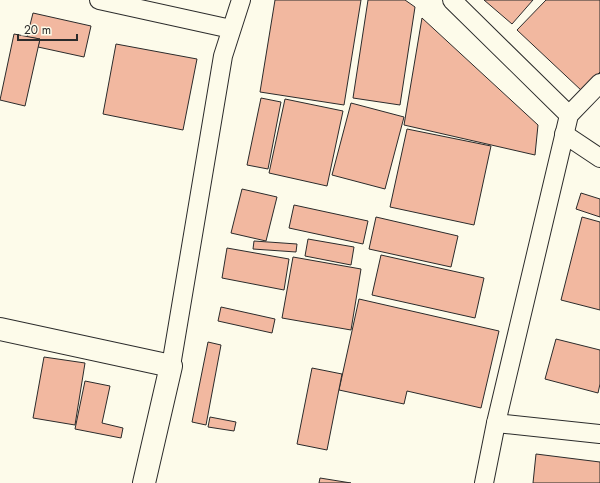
<svg xmlns="http://www.w3.org/2000/svg" width="600" height="483" font-family="Jost,sans-serif">
<style>
.building{fill:#f2b8a0;stroke:#2b2b2b}
.lines{fill:none;stroke-linecap:round;stroke-linejoin:round}
.street-casing{stroke:#2b2b2b;stroke-width:20}
.secondary-casing{stroke:#2b2b2b;stroke-width:24}
.street{stroke:#fdfbea;stroke-width:18}
.secondary{stroke:#fdfbea;stroke-width:22}
</style>
<rect width="100%" height="100%" fill="#fdfbea"/>
<g class="building">
<path d="M275,0H361L344,105L260,92Z"/>
<path d="M368,0H405L415,7L400,105L353,98Z"/>
<path d="M484,0H533L512,24Z"/>
<path d="M546,0H600V72L582,91L517,30Z"/>
<path d="M33,13L91,26L84,57L38,47L40,39L27,37Z"/>
<path d="M422,18L538,125L535,155L404,125Z"/>
<path d="M14,34L40,39L25,106L0,100Z"/>
<path d="M116,44L197,59L183,130L103,114Z"/>
<path d="M261,98L281,102L268,169L247,165Z"/>
<path d="M285,99L343,111L327,186L269,173Z"/>
<path d="M351,103L404,117L385,189L332,175Z"/>
<path d="M407,129L491,146L474,225L390,207Z"/>
<path d="M242,189L277,197L266,241L231,233Z"/>
<path d="M581,193L600,199V217L576,209Z"/>
<path d="M294,205L368,221L363,244L289,228Z"/>
<path d="M376,217L458,236L451,267L369,249Z"/>
<path d="M582,217L600,222V310L561,300Z"/>
<path d="M308,239L354,247L351,265L305,256Z"/>
<path d="M254,241L297,244L296,252L253,249Z"/>
<path d="M227,248L289,259L284,290L222,278Z"/>
<path d="M381,255L484,278L475,318L372,295Z"/>
<path d="M293,257L361,269L351,330L282,318Z"/>
<path d="M359,299L499,331L481,408L407,391L404,404L339,390Z"/>
<path d="M221,307L275,319L272,333L218,321Z"/>
<path d="M556,339L600,350V384L598,393L545,379Z"/>
<path d="M208,342L221,345L206,425L192,422Z"/>
<path d="M44,357L85,363L75,425L33,418Z"/>
<path d="M312,368L342,374L327,450L297,444Z"/>
<path d="M85,381L110,386L102,423L123,428L121,438L75,429Z"/>
<path d="M210,417L236,422L234,431L208,427Z"/>
<path d="M536,454L600,462V483H533Z"/>
<path d="M320,478L351,483H319Z"/>
</g>
<g class="lines">
<defs>
<g id="street">
<path d="M99,0L231,29"/>
<path d="M452,0L569,115"/>
<path d="M564,134L600,158"/>
<path d="M171,366L223,56L241,0"/>
<path d="M496,423L600,434"/>
<path d="M484,483L496,423L569,115L600,83"/>
</g>
<path id="secondary" d="M0,329L171,366L144,483"/>
</defs>
<use href="#street" class="street-casing"/>
<use href="#secondary" class="secondary-casing"/>
<use href="#street" class="street"/>
<use href="#secondary" class="secondary"/>
</g>
<path d="M18 34v6h59v-6" fill="none" stroke="#2b2b2b" stroke-width="2"/>
<text x="24" y="34" font-size="12" fill="#2b2b2b" stroke="#fdfbea" stroke-width="3" paint-order="stroke">20 m</text>
</svg>
